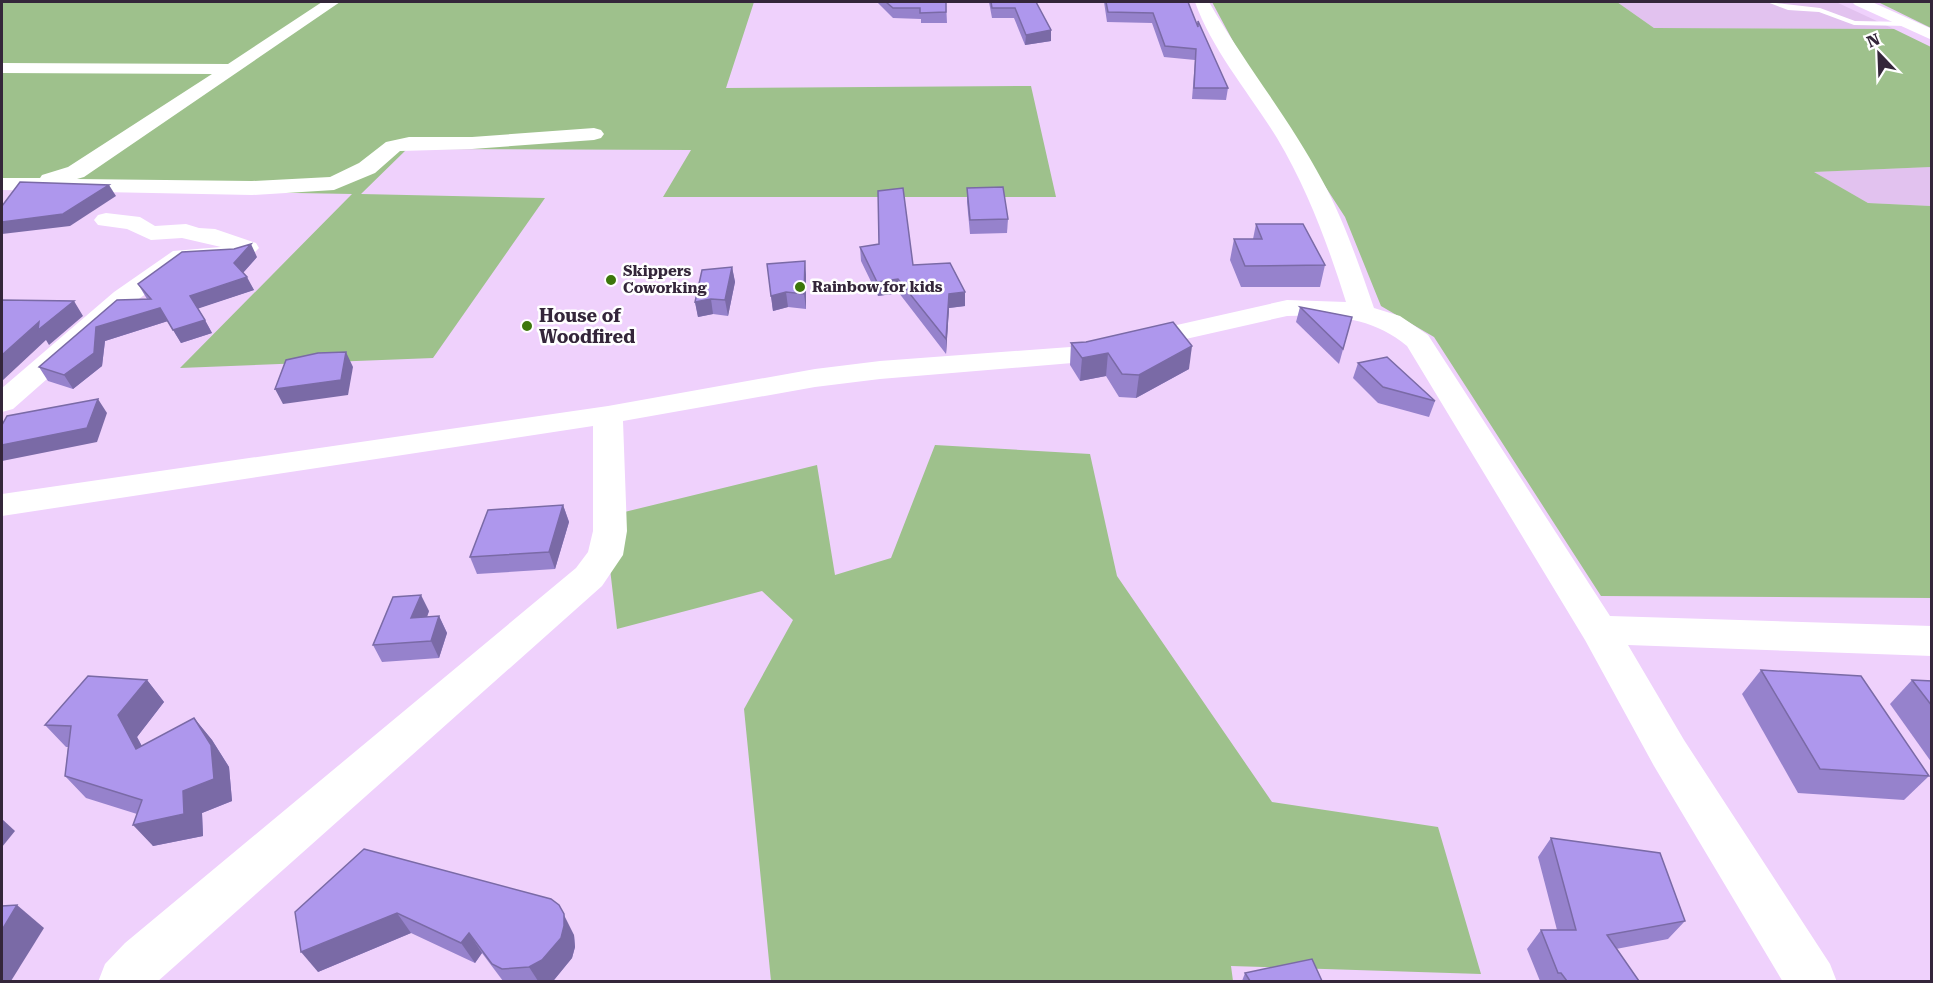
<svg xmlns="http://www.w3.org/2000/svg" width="1933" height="983" font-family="'Roboto Serif',serif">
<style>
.built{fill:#e2c2ef}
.green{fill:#9ec18c}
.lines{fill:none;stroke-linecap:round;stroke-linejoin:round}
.lane{fill:#fff;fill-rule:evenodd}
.street{fill:#fff;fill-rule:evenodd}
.primary{fill:#fff;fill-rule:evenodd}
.wall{fill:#9682cc}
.shaded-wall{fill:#7a6aa6}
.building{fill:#ae97ed;stroke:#7a6aa6;stroke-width:1.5}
.poi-dot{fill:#3c760b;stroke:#fff;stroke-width:2}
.labels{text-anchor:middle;stroke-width:5;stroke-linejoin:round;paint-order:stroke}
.far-poi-label{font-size:15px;font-weight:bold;fill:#34263a;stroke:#fff;text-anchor:start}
.poi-label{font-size:18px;font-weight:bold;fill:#34263a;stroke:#fff;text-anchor:start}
</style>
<rect width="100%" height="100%" fill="#efd1fc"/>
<g class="built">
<path d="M1617,2H1836L1894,29L1654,28Z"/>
<path d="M1931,167V206L1868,203L1813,172Z"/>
</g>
<g class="green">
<path d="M2,2H754L726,88L1031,86L1056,197H663L691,150L407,149L361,194L545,198L433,358L180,368L352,194L69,189L68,179H2Z"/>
<path d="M1212,2H1617L1654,28L1894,29L1931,47V167L1814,172L1868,203L1931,206V598L1601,596L1434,337L1381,306L1345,217L1242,58Z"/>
<path d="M1878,2H1931V28Z"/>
<path d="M935,445L1090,454L1117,576L1272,802L1438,827L1481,974L1231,966L1233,981H771L744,709L793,620L762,591L617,629L604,517L817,465L835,575L891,558Z"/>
</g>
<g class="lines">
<path class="lane" d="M1767,2L1820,8L1855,21L1909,22L1913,24L1909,26L1854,25L1819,12L1788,10Z"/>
<g class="street">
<path d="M322,2H340L84,177L77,179L252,181L330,177L359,163L386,142L409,137H472L594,128L601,130L604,134L601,138L594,140L472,149L400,151L375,173L334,190L252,195L2,190V178H40L42,175L68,167L212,74L2,73V63L228,64Z"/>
<path d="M1195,2H1209C1244,63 1289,118 1322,180C1344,220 1359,265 1374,308L1400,316L1428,335L1610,616L1932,626V656L1628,645L1684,740L1830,964L1837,982H1783L1654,766L1585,640L1407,346C1372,317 1331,314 1287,316L1084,362L880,379L815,387L623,421L627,531L623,555L602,586L157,982H98L105,964L125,943L576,568L588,552L593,531V426L2,516V494L608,406L815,369L880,361L1084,346L1287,300L1346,302C1328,245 1308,190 1277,138C1250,94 1212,50 1195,2Z"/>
<path d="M106,213L140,217L155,226L186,224L199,228L215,229L256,243L259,248L249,258L240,260L188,263L132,304L13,409L2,412V388L114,292L173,251L221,247L182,238L151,240L127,229L98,225L94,220L98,215Z"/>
</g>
<path class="primary" d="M1852,2H1872L1932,29V40L1855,5Z"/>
</g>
<g class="wall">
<path d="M877,2H946L947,23H921V19L893,18Z"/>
<path d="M989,2H1036L1051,41L1025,45L1014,18H992Z"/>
<path d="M1104,2H1188L1197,26L1228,88L1226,100L1192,99L1195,60L1164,57L1152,23L1107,22Z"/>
<path d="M967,188L1008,219L1007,233L970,234L967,202Z"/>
<path d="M1256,224L1325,265L1320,287H1241L1230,260L1234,239H1253Z"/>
<path d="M860,247L913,265L965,306L949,308L946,354L899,293L878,296L861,261Z"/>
<path d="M257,257L243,273L254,290L198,308L212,333L181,343L168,321L105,341L102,366L73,389L48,381L39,367L147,299L138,284Z"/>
<path d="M732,267L735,282L728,316L713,314L698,317L695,302Z"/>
<path d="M806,275V309L788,307L773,311L771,296Z"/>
<path d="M1300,307L1352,317L1339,364L1296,322Z"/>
<path d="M1071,343L1189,369L1136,398L1119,397L1106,376L1080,381L1070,365Z"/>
<path d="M1358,363L1435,401L1429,417L1378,403L1353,378Z"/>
<path d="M563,505L569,522L555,569L477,574L470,557Z"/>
<path d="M429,611L427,617L439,616L447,633L439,658L382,662L373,645Z"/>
<path d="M1761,670L1929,776L1904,800L1798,793L1742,694Z"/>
<path d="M147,680L164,702L137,737L142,746L194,718L212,740L229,767L232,801L202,813L203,836L153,846L137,814L86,798L65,776L68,747H66L45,725Z"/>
<path d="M1912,680L1932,681V763L1890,704Z"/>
<path d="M1551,838L1685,921L1668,939L1616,949L1639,981H1540L1527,949L1541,930H1557L1538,857Z"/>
<path d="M364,849L574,935L575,947L572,958L554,980L551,981H503L482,953L475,963L411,933L318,972Z"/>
<path d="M1245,973L1322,981H1242Z"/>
</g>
<g class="shaded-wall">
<path d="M1051,30V41L1025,45L1026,35Z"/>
<path d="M109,185L116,196L70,226L2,234V222Z"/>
<path d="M251,244L257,257L241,275L234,263Z"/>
<path d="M805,261L806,275V309L804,294Z"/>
<path d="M732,267L735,282L728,316L725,300Z"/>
<path d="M247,277L254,290L197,309L190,296Z"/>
<path d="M898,279L899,293L878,296L877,282Z"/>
<path d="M786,292L788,307L773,311L771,296Z"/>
<path d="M965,292V306L949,308L946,354V339L949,294Z"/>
<path d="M711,299L713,314L698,317L695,302Z"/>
<path d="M74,301L83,316L49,345L46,340L2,381V355L39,322Z"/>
<path d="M160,308L168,321L105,341L102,366L73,389L64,375L96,327Z"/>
<path d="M205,320L212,333L181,343L173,330Z"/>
<path d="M1192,346L1189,369L1136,398L1139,375Z"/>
<path d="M346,352L353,367L348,395L283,404L275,389Z"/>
<path d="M1108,353L1106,376L1080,381L1082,358Z"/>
<path d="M98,399L107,413L97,442L2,461V445Z"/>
<path d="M563,505L569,522L555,569L549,552Z"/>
<path d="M421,595L429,611L420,635L411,618Z"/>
<path d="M439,616L447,633L439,658L431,641Z"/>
<path d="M147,680L164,702L137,737L155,772L136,749L118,715Z"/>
<path d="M194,718L212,740L229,767L232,801L202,813L203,836L153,846L133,825L183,791Z"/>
<path d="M2,819L15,831L2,847Z"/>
<path d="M17,905L44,928L11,981H2V930Z"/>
<path d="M559,905L574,935L575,947L572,958L554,980L551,981H538L529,967Z"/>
<path d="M397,913L411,933L318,972L301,952Z"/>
<path d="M469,933L482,953L475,963L461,943Z"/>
</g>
<g class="building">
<path d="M886,2H946V12L920,13V8H893Z"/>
<path d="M991,2H1036L1051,30L1026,35L1015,8H992Z"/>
<path d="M1106,2H1188L1198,27V21L1228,88H1194L1196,49L1165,46L1153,13L1108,12Z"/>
<path d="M20,182L109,185L63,214L2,222V206Z"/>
<path d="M1003,187L1008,219L970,220L967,188Z"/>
<path d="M903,188L913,265L950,263L965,292L949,294L946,339L898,279L877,282L860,247L879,244L878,191Z"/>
<path d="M1256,224H1303L1325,265L1245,266L1234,239H1262Z"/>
<path d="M251,244L234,263L247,277L190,296L205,320L173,330L160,308L96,327L94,353L64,375L39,367L117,300L151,299L138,284L182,252L234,249Z"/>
<path d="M805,261L804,294L786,292L771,296L767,264Z"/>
<path d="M732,267L725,300L711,299L695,302L702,270Z"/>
<path d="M2,300L74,301L38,330L39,322L2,355Z"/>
<path d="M1300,307L1352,317L1343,349Z"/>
<path d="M1173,322L1192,346L1139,375L1122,374L1108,353L1082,358L1071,343L1086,342Z"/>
<path d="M346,352L341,380L275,389L286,360L318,353Z"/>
<path d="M1387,357L1435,401L1383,387L1358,363Z"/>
<path d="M98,399L87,428L2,445V425L7,416Z"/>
<path d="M563,505L549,552L470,557L488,510Z"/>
<path d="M421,595L411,618L439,616L431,641L373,645L393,597Z"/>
<path d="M1761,670L1861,676L1929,776L1820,769Z"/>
<path d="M88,676L147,680L118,715L136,749L194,718L211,745L214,779L183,791L184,814L133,825L142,800L65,776L71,726L45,725Z"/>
<path d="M1912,680L1932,681V706Z"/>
<path d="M1551,838L1660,853L1685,921L1607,935L1639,981H1567L1561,973H1558L1541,930H1576Z"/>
<path d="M364,849L551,899L559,905L564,914V926L561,938L542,960L529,967L502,969L492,964L469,933L461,943L397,913L301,952L295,912Z"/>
<path d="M17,905L2,930V906Z"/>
<path d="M1312,959L1322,981H1250L1245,973Z"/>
</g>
<g class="poi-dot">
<circle cx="611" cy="280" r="6"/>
<circle cx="800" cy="287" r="6"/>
<circle cx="527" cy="326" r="6"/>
</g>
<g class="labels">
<g class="far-poi-label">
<text x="623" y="276">Skippers<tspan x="623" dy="17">Coworking</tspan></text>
<text x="812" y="292">Rainbow for kids</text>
</g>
<g class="poi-label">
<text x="539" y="322">House of<tspan x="539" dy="21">Woodfired</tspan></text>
</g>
</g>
<rect width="1933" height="983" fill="none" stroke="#34263a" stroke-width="6"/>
<g transform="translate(1879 54) rotate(337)" stroke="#ffffff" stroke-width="4.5" paint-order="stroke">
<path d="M0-4.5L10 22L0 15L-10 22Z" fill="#34263a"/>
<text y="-9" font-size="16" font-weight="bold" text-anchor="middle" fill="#34263a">N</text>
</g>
</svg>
